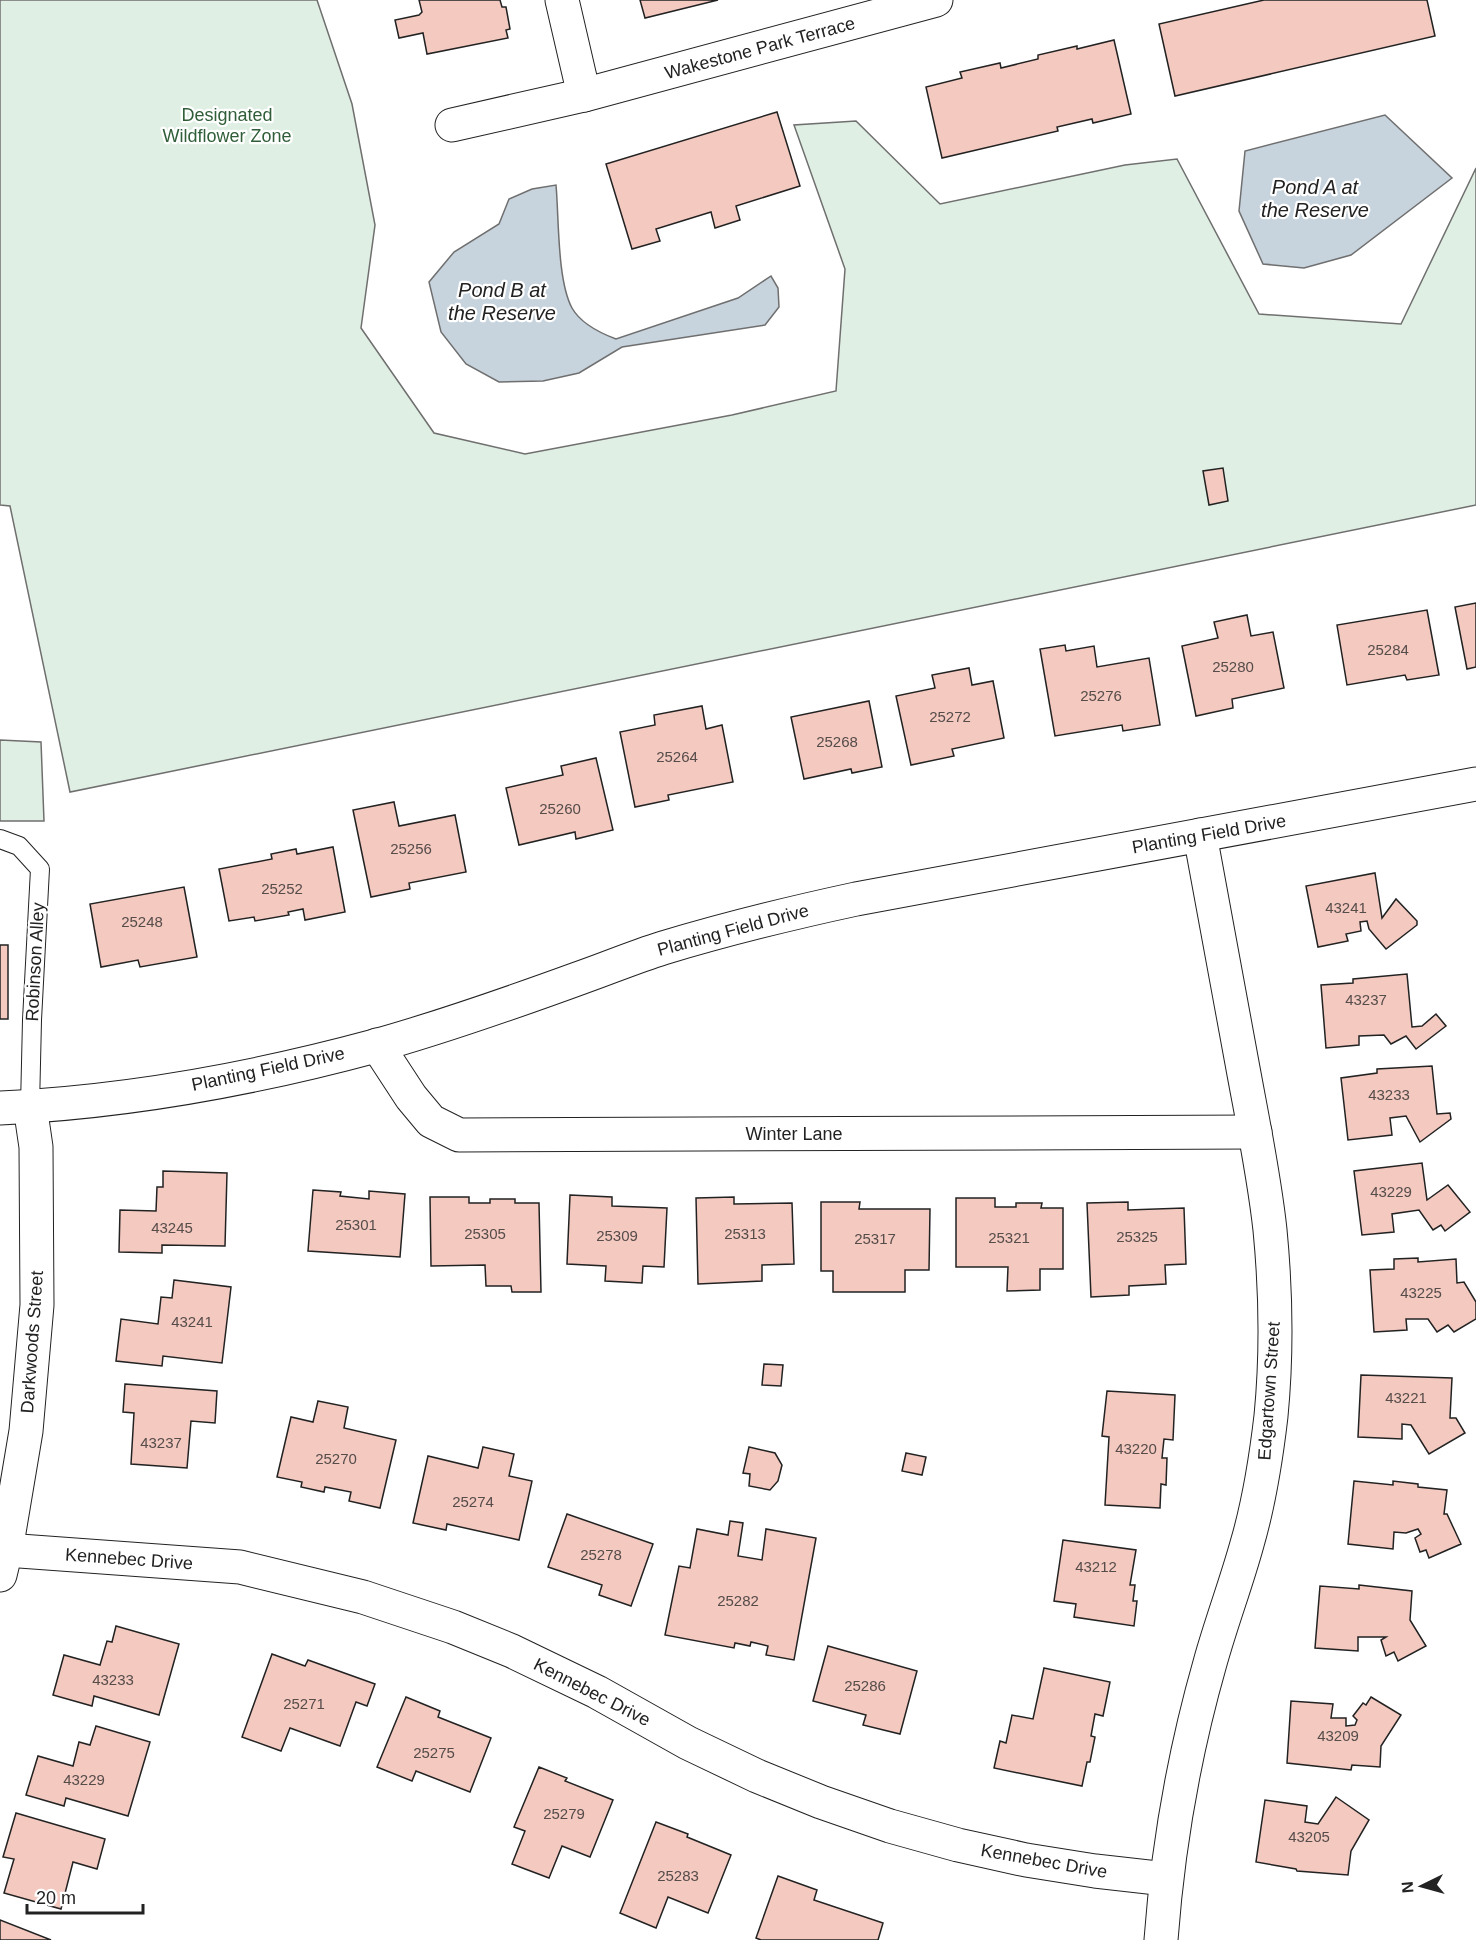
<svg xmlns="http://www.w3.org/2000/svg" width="1476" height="1940" font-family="Helvetica,sans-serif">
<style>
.green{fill:#e0efe3;stroke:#6f6f6f;stroke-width:1.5}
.water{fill:#c7d3dd;stroke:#6f6f6f;stroke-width:1.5}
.building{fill:#f3c9c0;stroke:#222;stroke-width:1.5}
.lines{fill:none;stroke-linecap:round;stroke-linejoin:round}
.service-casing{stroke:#222;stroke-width:20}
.minor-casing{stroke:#222;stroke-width:35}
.service{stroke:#fff;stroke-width:18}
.minor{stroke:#fff;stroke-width:33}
.labels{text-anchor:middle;stroke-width:4.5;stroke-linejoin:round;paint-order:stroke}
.number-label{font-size:15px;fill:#564c4a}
.street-label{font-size:18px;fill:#222;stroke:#fff}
.park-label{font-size:18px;fill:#2f5e38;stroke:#fff}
.water-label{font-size:20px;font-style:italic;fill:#222;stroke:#fff}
</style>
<rect width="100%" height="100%" fill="#fff"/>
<g class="green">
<path d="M0,0H317L352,104L375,225L361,328L434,433L525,454L732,415L836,391L845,269L794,125L856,121L940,204L1125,165L1177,159L1259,314L1401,324L1476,168V505L70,792L10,506L0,505Z"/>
<path d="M0,740L41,742L44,821H0Z"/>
</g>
<g class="water">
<path d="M1385,115L1452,178L1351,255L1304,268L1263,264L1239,211L1245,151Z"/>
<path d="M556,185C559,217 557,280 572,308C581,324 600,333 616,339L738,298L771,276L778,288L779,307L765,325L622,347L579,373L543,381L499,382L466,364L441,332L429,282L454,252L499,224L509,199L532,189Z"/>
</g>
<g class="building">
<path d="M419,0H500L502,7H506L510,29L506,30L508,38L427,54L423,33L399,38L395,20L419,15L422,12Z"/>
<path d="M640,0H718L645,18Z"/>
<path d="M1264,0H1427L1435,36L1175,96L1159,24Z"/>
<path d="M1114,40L1131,114L1093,123L1092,119L1057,127L1058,131L942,158L926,87L962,78L960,72L1000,63L1001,68L1038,59V55L1077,46V49Z"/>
<path d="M777,112L800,186L736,206L740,220L715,228L711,212L656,229L660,241L632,249L606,164Z"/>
<path d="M1223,468L1228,501L1209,505L1203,471Z"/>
<path d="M1476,603V667L1467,669L1455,607Z"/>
<path d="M1427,610L1439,675L1407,680L1405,675L1347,685L1337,625Z"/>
<path d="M1247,615L1251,636L1273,632L1284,688L1232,699L1233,708L1196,716L1182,646L1218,638L1214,622Z"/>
<path d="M1065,645L1066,651L1094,646L1097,667L1149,658L1160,725L1123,731L1122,725L1055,736L1040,649Z"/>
<path d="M969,668L972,685L993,681L1004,738L952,749L954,756L911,765L896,696L935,688L932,675Z"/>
<path d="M869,701L882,767L852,773L851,769L804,779L791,717Z"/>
<path d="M702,706L706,729L722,725L733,782L668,795L669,800L635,807L620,732L655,725L654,715Z"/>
<path d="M596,758L613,830L576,839L575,832L519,845L506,788L563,775L561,766Z"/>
<path d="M394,802L399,826L455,815L466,872L409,883L410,889L371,897L353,810Z"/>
<path d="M333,847L345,912L305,920L303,909L288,912L289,915L255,921L254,917L229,921L219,869L272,859L271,854L296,849L297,854Z"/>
<path d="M1375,873L1382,918L1396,899L1417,921V925L1386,949L1369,929L1367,921L1360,922L1361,931L1346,934L1348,941L1318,947L1306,886Z"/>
<path d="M184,887L197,957L140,967L138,960L101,967L90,904Z"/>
<rect x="0" y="945" width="8" height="74"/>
<path d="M1407,974L1412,1027L1422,1026L1436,1014L1446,1026L1416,1049L1406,1036L1391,1044L1384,1035L1359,1036V1045L1326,1048L1321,985L1353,983V979Z"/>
<path d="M1432,1066L1437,1114L1450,1113L1451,1119L1420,1142L1406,1116L1390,1118L1392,1135L1348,1140L1341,1078L1377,1073V1069Z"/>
<path d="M1422,1163L1427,1200L1448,1185L1470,1212L1445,1231L1441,1225L1433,1230L1419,1210L1392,1214L1394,1232L1362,1235L1354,1171Z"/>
<path d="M163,1171L227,1173L225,1246L162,1245V1253L119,1252L120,1210L156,1211L157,1187H163Z"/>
<path d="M313,1190L341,1192L340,1196L369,1199V1191L405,1194L400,1257L308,1251Z"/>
<path d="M570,1195L612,1197V1206L667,1208L664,1267L643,1266L642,1283L605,1281L606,1266L567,1264Z"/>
<path d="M430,1197H469V1203H490V1199H515V1203H539L541,1292H512L511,1286H486L485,1265L431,1266Z"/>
<path d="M734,1197V1204L792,1203L794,1264L762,1265V1281L698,1284L696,1198Z"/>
<path d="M956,1198H995V1207H1016V1203H1042L1041,1208H1063V1269H1040V1290L1007,1291L1008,1267H956Z"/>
<path d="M821,1202H860L859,1209H930L929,1270H905V1292H833V1271H821Z"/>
<path d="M1128,1202V1210L1184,1208L1186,1264L1165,1265L1166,1284L1129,1286V1295L1091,1297L1087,1203Z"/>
<path d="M1418,1258V1262L1456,1259L1457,1283L1464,1282L1476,1302V1319L1454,1332L1448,1325L1437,1332L1428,1319H1406L1407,1330L1374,1332L1370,1270L1394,1269V1259Z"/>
<path d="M174,1280L231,1287L222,1363L163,1356L162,1366L116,1361L121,1319L158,1324L161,1297L172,1298Z"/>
<path d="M764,1364L783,1365L781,1386L762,1385Z"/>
<path d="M1361,1375L1452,1378L1450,1418H1456L1465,1433L1429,1454L1411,1425L1402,1424V1439L1358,1437Z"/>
<path d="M125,1384L217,1391L215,1423L191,1421L187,1468L131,1464L134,1413L123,1412Z"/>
<path d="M1107,1391L1175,1395L1173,1440L1164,1439L1162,1458H1167L1166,1485L1161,1484L1160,1508L1105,1505L1109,1437L1102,1436Z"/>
<path d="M318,1401L348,1407L344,1428L396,1440L380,1508L349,1501L351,1492L325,1487L324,1492L301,1487L302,1482L277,1477L291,1417L313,1422Z"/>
<path d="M483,1447L514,1454L509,1476L532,1481L519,1540L447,1524L446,1530L413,1523L428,1456L478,1468Z"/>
<path d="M749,1447L775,1453L782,1465L778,1481L770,1490L749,1486L750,1474L743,1473Z"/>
<path d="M906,1453L926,1457L922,1475L902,1471Z"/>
<path d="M1354,1481L1393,1485V1481L1418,1484V1487L1447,1490L1444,1514H1447L1461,1544L1429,1558L1426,1550L1420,1552L1415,1538L1421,1534L1418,1529L1406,1533L1394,1532L1393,1549L1348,1544Z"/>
<path d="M567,1514L653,1544L631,1606L599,1595L602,1585L548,1567Z"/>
<path d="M730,1521L743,1523L738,1556L762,1560L766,1529L816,1538L794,1660L766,1655L768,1646L751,1642L750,1646L735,1643L734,1648L665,1635L679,1566L690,1568L697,1529L728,1535Z"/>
<path d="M1063,1540L1136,1550L1130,1585H1135L1133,1601H1137L1134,1626L1074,1617L1076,1604L1054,1601Z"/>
<path d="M1359,1585L1412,1591L1410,1620L1426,1646L1398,1661L1394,1652L1386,1656L1381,1640L1386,1637H1358V1651L1315,1648L1320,1586L1359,1589Z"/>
<path d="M116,1626L179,1644L159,1715L94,1696L92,1706L53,1695L64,1655L100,1665L107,1641L112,1642Z"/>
<path d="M828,1646L917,1671L900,1734L863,1725L866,1715L813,1701Z"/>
<path d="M272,1654L305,1666L308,1660L375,1684L367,1706L356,1702L340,1746L290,1728L281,1751L242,1737Z"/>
<path d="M1044,1668L1110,1682L1103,1716L1095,1714L1091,1736L1095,1737L1090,1762H1087L1082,1786L994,1768L1000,1741L1006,1743L1012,1715L1033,1719Z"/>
<path d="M406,1697L440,1711L438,1717L491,1738L470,1792L416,1771L412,1781L377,1767Z"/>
<path d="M1371,1697L1401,1715L1381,1746L1380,1767L1352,1765L1351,1770L1287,1763L1291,1701L1333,1704L1331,1718H1346V1726L1355,1725L1357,1720L1353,1716L1363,1703L1366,1705Z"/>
<path d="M96,1726L150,1742L128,1816L66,1798L64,1806L26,1795L38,1756L73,1766L79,1742L90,1745Z"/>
<path d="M539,1767L567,1778L565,1781L613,1800L590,1857L562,1846L549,1878L512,1864L525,1831L514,1827Z"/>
<path d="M1336,1797L1369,1820L1351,1851L1348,1875L1297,1871L1296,1869L1256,1862L1265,1800L1307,1806L1305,1822L1318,1824Z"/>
<path d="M16,1813L105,1839L97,1869L73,1862L61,1909L4,1893L14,1859L3,1857Z"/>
<path d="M656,1822L688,1834L687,1837L731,1855L708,1913L668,1897L656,1928L620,1913Z"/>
<path d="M778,1876L817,1890L814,1900L883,1923L878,1940H761L756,1938Z"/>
<path d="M0,1920L51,1940H0Z"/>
</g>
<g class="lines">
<defs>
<path id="service" d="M0,839L19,846L40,869L32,1020L30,1106"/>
<g id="minor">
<path d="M584,95L936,0"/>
<path d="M452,125L584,95L562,0"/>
<path d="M377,1045L411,1097L431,1121L459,1135L1255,1132"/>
<path d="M0,1108C126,1102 253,1079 375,1046C443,1027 511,1003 577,979C606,969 634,957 663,948C726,929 791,913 856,899L1476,784"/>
<path d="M6,1550L240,1567L363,1597L453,1627L512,1651L597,1692L688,1743L757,1776L821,1802L890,1826L958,1845L1026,1860L1095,1871L1166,1879"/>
<path d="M0,1575L6,1550L26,1431L37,1305L36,1147L30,1106"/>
<path d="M1161,1940C1168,1845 1184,1754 1210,1663C1221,1623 1236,1584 1247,1544C1259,1503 1266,1459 1271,1416C1277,1354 1276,1292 1270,1230C1264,1174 1252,1118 1242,1063C1228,987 1214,911 1200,835"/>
</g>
</defs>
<use href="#service" class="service-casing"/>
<use href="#minor" class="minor-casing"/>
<use href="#service" class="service"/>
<use href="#minor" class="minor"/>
</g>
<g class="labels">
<g class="number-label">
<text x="1388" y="655">25284</text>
<text x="1233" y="672">25280</text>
<text x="1101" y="701">25276</text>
<text x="950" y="722">25272</text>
<text x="837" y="747">25268</text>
<text x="677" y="762">25264</text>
<text x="560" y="814">25260</text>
<text x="411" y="854">25256</text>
<text x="282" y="894">25252</text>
<text x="1346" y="913">43241</text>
<text x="142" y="927">25248</text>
<text x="1366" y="1005">43237</text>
<text x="1389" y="1100">43233</text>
<text x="1391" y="1197">43229</text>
<text x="356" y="1230">25301</text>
<text x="172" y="1233">43245</text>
<text x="485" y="1239">25305</text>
<text x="745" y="1239">25313</text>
<text x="617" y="1241">25309</text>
<text x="1137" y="1242">25325</text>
<text x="1009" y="1243">25321</text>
<text x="875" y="1244">25317</text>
<text x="1421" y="1298">43225</text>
<text x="192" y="1327">43241</text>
<text x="1406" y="1403">43221</text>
<text x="161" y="1448">43237</text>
<text x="1136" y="1454">43220</text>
<text x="336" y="1464">25270</text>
<text x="473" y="1507">25274</text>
<text x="601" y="1560">25278</text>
<text x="1096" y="1572">43212</text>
<text x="738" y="1606">25282</text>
<text x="113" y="1685">43233</text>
<text x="865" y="1691">25286</text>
<text x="304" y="1709">25271</text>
<text x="1338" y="1741">43209</text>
<text x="434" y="1758">25275</text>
<text x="84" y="1785">43229</text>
<text x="564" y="1819">25279</text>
<text x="1309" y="1842">43205</text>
<text x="678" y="1881">25283</text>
</g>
<g class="street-label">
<text transform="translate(760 48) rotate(-15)" y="6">Wakestone Park Terrace</text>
<text transform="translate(1209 834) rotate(-10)" y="6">Planting Field Drive</text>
<text transform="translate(733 930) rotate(-15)" y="6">Planting Field Drive</text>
<text transform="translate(35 962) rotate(-87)" y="6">Robinson Alley</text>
<text transform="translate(268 1069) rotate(-12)" y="6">Planting Field Drive</text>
<text x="794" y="1140">Winter Lane</text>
<text transform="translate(32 1342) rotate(-86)" y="6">Darkwoods Street</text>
<text transform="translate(1269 1391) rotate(-86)" y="6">Edgartown Street</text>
<text transform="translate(129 1559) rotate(4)" y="6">Kennebec Drive</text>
<text transform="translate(592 1692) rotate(27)" y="6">Kennebec Drive</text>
<text transform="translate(1044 1861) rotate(10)" y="6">Kennebec Drive</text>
</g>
<g class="park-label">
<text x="227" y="121">Designated<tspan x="227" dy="21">Wildflower Zone</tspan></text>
</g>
<g class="water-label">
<text x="1315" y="194">Pond A at<tspan x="1315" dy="23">the Reserve</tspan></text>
<text x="502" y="297">Pond B at<tspan x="502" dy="23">the Reserve</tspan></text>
</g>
</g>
<g transform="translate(1422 1886) rotate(265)" stroke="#ffffff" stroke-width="4.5" paint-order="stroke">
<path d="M0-4.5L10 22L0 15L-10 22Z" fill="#222222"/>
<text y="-9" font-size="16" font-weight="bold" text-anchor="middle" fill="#222222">N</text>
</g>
<path d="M27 1904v9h116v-9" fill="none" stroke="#222222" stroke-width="3"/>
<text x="36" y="1904" font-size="18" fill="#222222" stroke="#ffffff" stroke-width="4.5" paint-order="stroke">20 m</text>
</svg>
